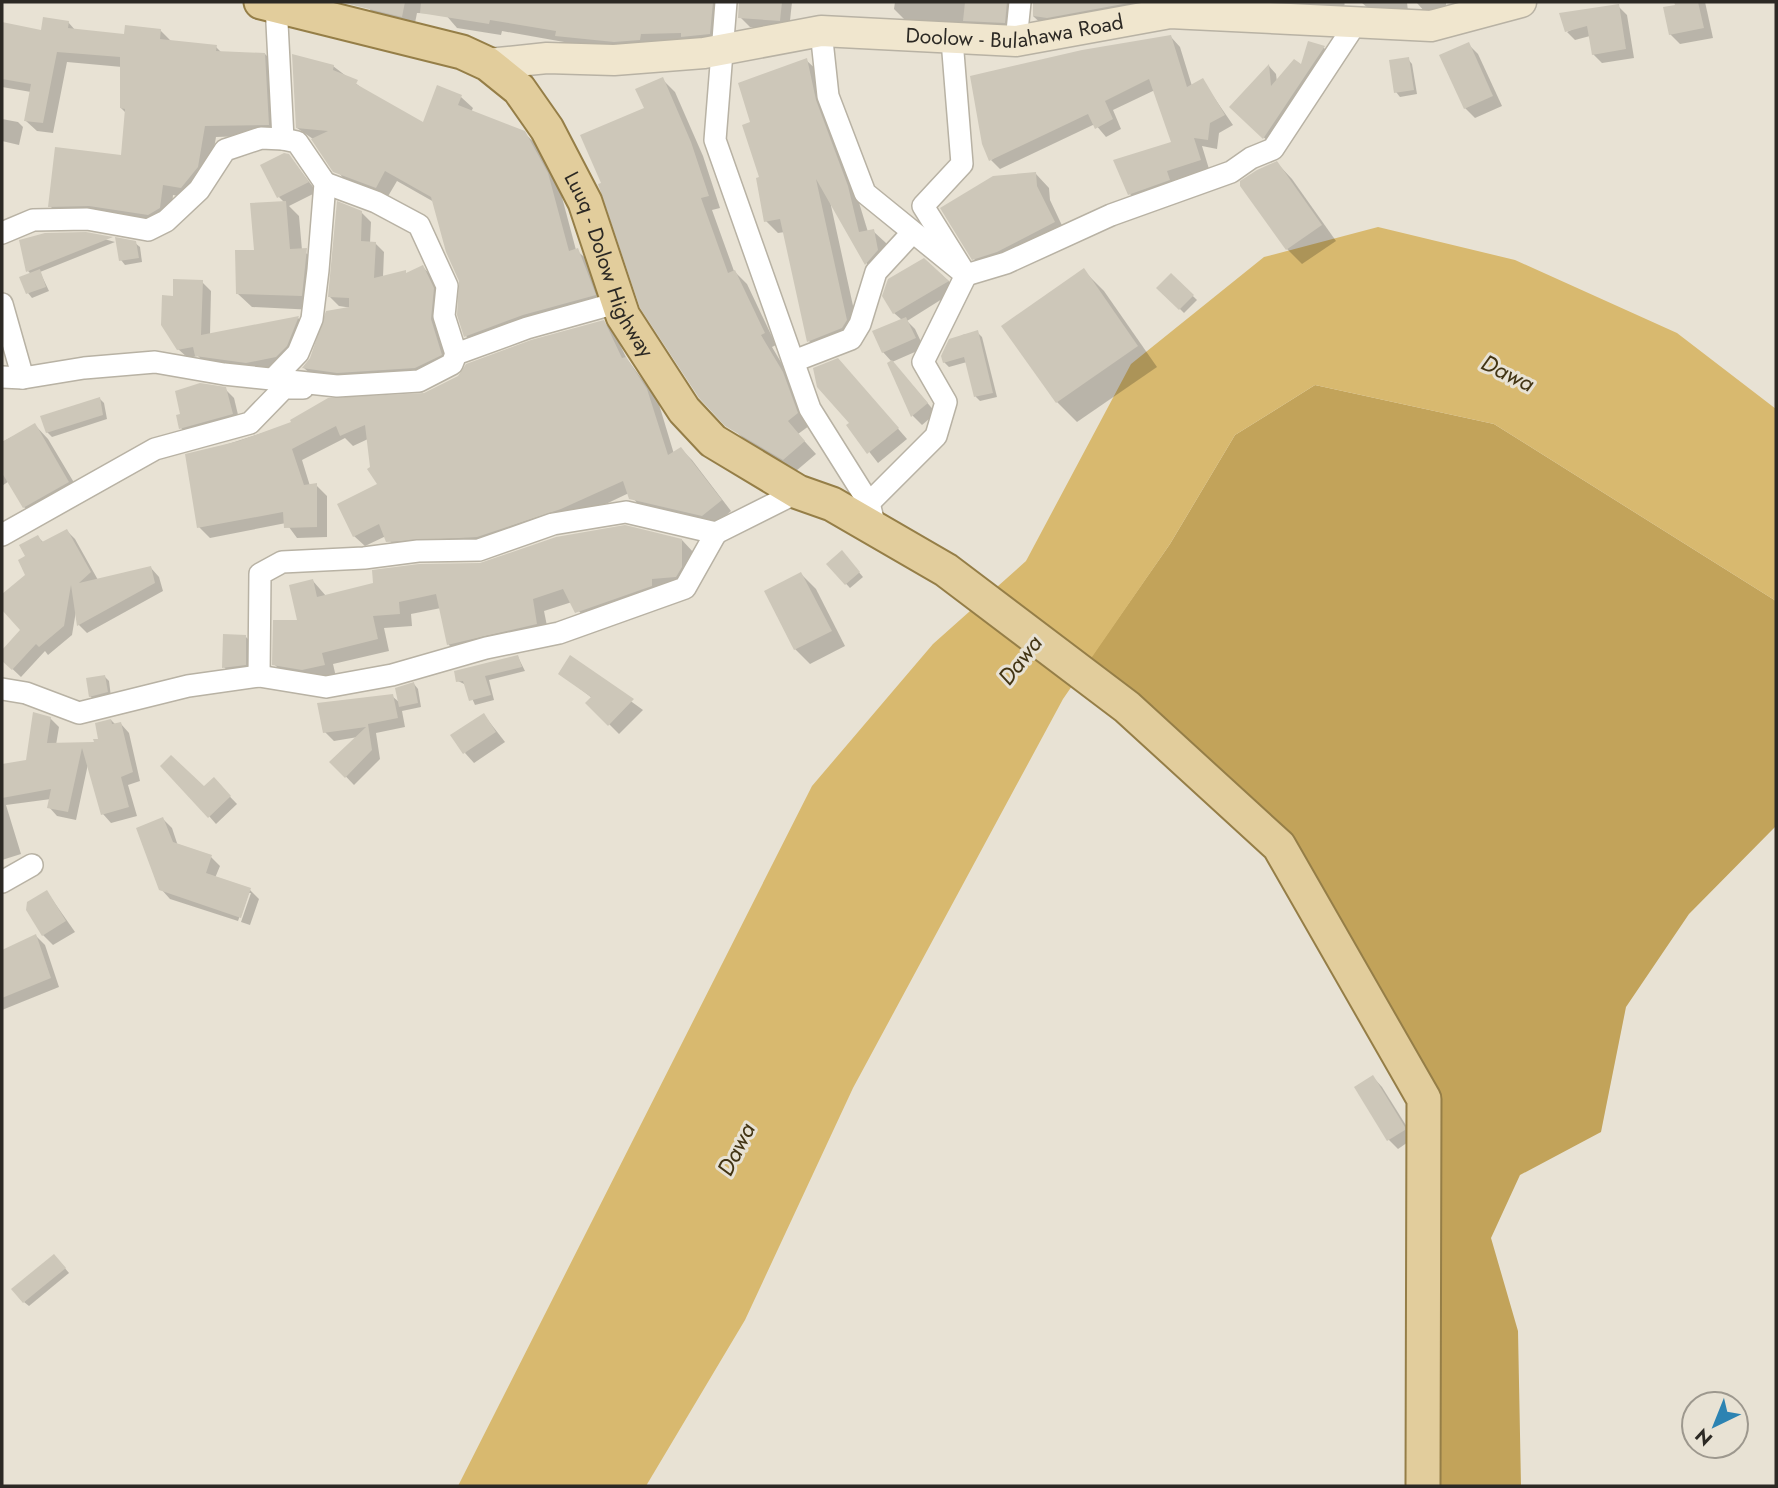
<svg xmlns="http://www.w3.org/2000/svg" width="1778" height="1488" font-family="Jost,sans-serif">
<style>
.forest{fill:#c2a35a}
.water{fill:#d8b96f}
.shadow{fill:#0003}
.building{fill:#cdc7b9}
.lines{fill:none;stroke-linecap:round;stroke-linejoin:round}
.minor-casing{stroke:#b8b2a4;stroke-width:24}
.secondary-casing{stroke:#b8b2a4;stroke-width:33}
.primary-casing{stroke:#957e47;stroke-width:37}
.minor{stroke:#fff;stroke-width:21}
.secondary{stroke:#f0e6ce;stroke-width:30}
.primary{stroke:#e2cd9c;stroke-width:33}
.labels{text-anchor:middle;stroke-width:6;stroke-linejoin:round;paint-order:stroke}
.street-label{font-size:21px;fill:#2c2924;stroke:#e8e2d4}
.water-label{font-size:23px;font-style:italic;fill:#423413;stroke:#e8e2d4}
</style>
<rect width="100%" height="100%" fill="#e8e2d4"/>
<path class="forest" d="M1315,385L1494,424L1776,601V826L1689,914L1626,1007L1601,1132L1520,1175L1491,1238L1518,1331L1521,1486H1416L1418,1099L1275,849L1080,673L1170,544L1235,435Z"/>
<path class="water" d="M1378,227L1515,260L1677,333L1776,409V601L1494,424L1315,385L1235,435L1170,544L1063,699L853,1088L745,1320L646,1486H458L812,786L933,644L1026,561L1131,364L1264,257Z"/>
<g class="shadow">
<path d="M363,2H723L722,46L569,48L564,42L502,31L501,35L457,28L445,14L417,13L414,28L380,20Z"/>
<path d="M740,2H792L789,30L750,27L740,17Z"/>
<path d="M895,2H1026L1016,33L906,21L894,9Z"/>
<path d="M1033,2H1227L1045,27L1033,16Z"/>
<path d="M1261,2H1343L1345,4L1336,14L1271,11Z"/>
<path d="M1361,2H1407L1408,12L1370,10Z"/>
<path d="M1416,2H1446V12L1426,13Z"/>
<path d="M1676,2H1705L1713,38L1680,44L1670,34Z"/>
<path d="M1618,6L1627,15L1634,58L1602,63L1593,54L1590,36L1575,40L1567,32Z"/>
<path d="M68,22L76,31L126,36L160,30L172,42L216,47L222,53L265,54L276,65L279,135L216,137L209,178L193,199L173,195L171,219L160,225L61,217L50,206L122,157L126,113L121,108L122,67L67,62L53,133L37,131L26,121L31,92L2,87V23L42,32Z"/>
<path d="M1171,37L1180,47L1192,86L1202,80L1233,125L1219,133L1217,149L1202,146L1209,169L1175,180L1178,189L1139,203L1130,194L1173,144L1155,90L1113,110L1121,129L1106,137L1095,124L1000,169L991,160Z"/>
<path d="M1310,43L1324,48L1332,56L1272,145L1231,107L1269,66L1276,74L1277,82L1302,67Z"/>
<path d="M1468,44L1478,54L1502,106L1475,118L1465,108Z"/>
<path d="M1408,59L1412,64L1417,94L1400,97L1396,92Z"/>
<path d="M806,60L819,72L868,232L873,231L886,243L890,263L879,276L867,264L830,201L859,333L821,353L809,341L785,232L778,233L766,221L753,123Z"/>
<path d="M333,66L367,92L424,125L438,87L461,97L473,108L471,112L524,133L536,144L559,186L576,250L589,261L606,306L477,347L466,336L461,281L434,202L397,181L387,198L347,183L313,139L297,128Z"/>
<path d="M662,79L675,92L703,156L720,208L712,210L734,271L747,284L776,345L772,347L795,386L809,426L798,434L816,454L796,471L745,440L701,397L646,109Z"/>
<path d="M2,119L18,122L23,127L19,145L2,141Z"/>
<path d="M288,155L317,192L289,206L299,216L302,250L320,264L315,310L252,307L238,294L256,251L284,202L279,197Z"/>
<path d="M1277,163L1292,179L1336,241L1302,264L1287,249L1241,183Z"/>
<path d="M1036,174L1049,188L1050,200L1067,236L987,272L973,258Z"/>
<path d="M361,212L371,222L370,243H375L384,252L383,277L405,272L407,274L423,267L432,277L442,299L450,364L425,376H313L304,368L352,308L339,306L330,297Z"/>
<path d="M86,234L115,242L40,272L49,291L32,298L28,293L31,274L28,271Z"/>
<path d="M135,243L140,247L142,262L125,265L121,260Z"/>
<path d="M924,260L958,289L907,321L915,329L924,348L892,362L883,352L902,320L894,313Z"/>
<path d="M1084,271L1104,291L1157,367L1077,422L1057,402L1003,326Z"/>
<path d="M1171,275L1197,300L1184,313L1159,288Z"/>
<path d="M202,282L211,291L210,335L298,318L307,326L285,366L256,371L206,364L198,356L188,358L178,349L175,297Z"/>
<path d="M604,322L614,333L627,359L658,401L674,454L681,449L692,460L731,511L714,526L642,509L629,493L572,520L488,547L399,552L386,536L365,546L354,536L380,484L372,468L368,439L353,446L345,438L302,460L310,486L316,485L327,496V537L297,538L286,523L210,538L199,527L188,457L293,423L425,395Z"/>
<path d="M977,332L982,337L997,397L980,401L976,397L967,362L949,367L944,362L962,335Z"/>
<path d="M889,364L901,372L936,413L922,425L913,416Z"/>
<path d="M847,370L907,439L878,463L849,426L852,423Z"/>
<path d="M225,389L234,398L240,423L189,436L181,428L182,416Z"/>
<path d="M100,399L104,403L107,419L52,437L47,432Z"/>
<path d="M35,425L48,439L82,496L38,521L24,507L9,481L2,486V442Z"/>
<path d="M67,531L75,539L98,580L151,568L159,577L163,591L87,633L79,625L76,611L72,635L48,655L45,651L21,677L2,659V652L22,630L2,607V597L28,575L27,557L38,537L44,543Z"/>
<path d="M682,540L694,553L693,580L589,624L572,602L544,611L549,636L461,657L449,645L441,608L411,614L412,626L384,628L389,651L333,664L336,677L286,676L274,664L299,622L313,581L326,596L483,564Z"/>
<path d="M846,557L863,577L850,588L828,564Z"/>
<path d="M801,574L816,589L845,646L810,664L795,649Z"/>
<path d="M246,637L255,647V674L233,677L224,667Z"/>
<path d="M518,657L525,671L489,680L494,700L475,705L466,685L458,681Z"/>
<path d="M571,658L643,710L619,734L588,703L592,698L560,673Z"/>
<path d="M105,677L109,681L111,697L95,701L90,696Z"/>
<path d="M414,684L418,689L421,707L402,711L405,727L376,733L380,759L354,785L332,762L358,737L334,741L325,732L392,696L400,703Z"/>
<path d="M484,715L505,742L474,763L465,753Z"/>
<path d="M50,718L59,727L56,745L96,744L111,720L116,725L121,724L129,733L140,781L128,785L137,816L111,823L103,814L88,764L76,820L57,816L49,807L51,799L6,805L21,854L2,860V766L27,761Z"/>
<path d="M214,780L237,804L216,824L209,816L204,789Z"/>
<path d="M163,819L172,828L178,846L211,857L220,866L215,878L250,890L259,899L250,925L241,922L251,893H248L238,921L170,899L161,889Z"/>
<path d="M47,892L75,932L53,945L43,935Z"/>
<path d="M36,936L45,945L59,987L2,1010V952Z"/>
<path d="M1373,1077L1382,1087L1414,1138L1398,1149L1389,1140Z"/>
<path d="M59,1261L69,1273L29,1306L24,1302Z"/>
</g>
<g class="building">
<path d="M340,2H405L402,17Z"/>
<path d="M421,2H713L710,34L681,37V33L641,34L640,40L614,42L555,36L556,31L490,20L489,24L420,13Z"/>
<path d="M739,2H782L780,21L738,18Z"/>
<path d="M965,2H1007L1005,23L963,21Z"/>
<path d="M1033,2H1134L1047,18L1033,16Z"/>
<path d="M1674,2H1698L1704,28L1669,35L1663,7L1675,5Z"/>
<path d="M1619,4L1626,49L1592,55L1587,26L1565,32L1559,13Z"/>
<path d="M43,17L69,21L68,28L124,34L125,25L161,29L160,39L217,45L216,51L265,53L269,125L205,126L198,167L181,188L163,185L160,208L148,215L89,206L48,207L55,147L121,155L125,109L120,108V57L57,52L43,123L24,121L31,84L2,79V22L41,30Z"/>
<path d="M1171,35L1187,87L1203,78L1225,115L1210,123L1208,140L1194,138L1201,160L1167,171L1170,180L1128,195L1113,160L1171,142L1149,79L1105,101L1113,119L1095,129L1088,114L989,161L982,144L970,76L1082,50Z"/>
<path d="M1308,41L1325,46L1263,139L1229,107L1269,64L1271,86L1294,59L1301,64Z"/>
<path d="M1469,42L1493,96L1464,109L1439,55Z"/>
<path d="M292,54L334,65L333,70L358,80L356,84L423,122L437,85L462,95L458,105L525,131L548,173L569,251L578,248L596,295L523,315L464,337L457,315L459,281L446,252L431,197L385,171L376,188L333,172L311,139L328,131L296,128Z"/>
<path d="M1409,57L1414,90L1394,93L1389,60Z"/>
<path d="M807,58L816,100L848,186L859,232L874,229L878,250L865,265L816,179L847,320L842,328L807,342L780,219L764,222L756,178L759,177L742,125L750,122L738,83Z"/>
<path d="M663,77L691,142L709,196L701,198L728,273L735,270L765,333L761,335L783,372L798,413L788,421L805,441L783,460L725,426L699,398L640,308L598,184L601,183L580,135L644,108L635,89Z"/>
<path d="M284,153L289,154L309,182L277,198L260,165Z"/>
<path d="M1277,161L1322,225L1286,250L1240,186V181L1257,170Z"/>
<path d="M1036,172L1037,186L1055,222L997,252L972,260L940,208L993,176Z"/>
<path d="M286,201L290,249L307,248L302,296L236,294L235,250H254L250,203Z"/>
<path d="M337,201L362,211L361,241L376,242L374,278L406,270V273L423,265L434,288L431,319L442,355L415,368L337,373L302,368L310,358L326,311L349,307V298L328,297Z"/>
<path d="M86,232L113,237L26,272L19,240L45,233Z"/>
<path d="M115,237L136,241L139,258L119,261Z"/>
<path d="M924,258L949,281L893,314L882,296L888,279Z"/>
<path d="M1084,268L1138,346L1056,403L1001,326Z"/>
<path d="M40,269L46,287L26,294L19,277Z"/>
<path d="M1171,273L1194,295L1179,310L1156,288Z"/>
<path d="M173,279L203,280L201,335L299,316L287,346L276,357L246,363L195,356L193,347L177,350L161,325L162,295L173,296Z"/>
<path d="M906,317L916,338L882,353L872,331Z"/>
<path d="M604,320L622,358L626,357L647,389L668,455L681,447L722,500L702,516L629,499L623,481L561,509L477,537L386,542L379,524L353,537L337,504L377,484L367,469L370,467L365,425L340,436L336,426L292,449L304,485L317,483V527L284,528L283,512L197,528L185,454L239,441L291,422L290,420L328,398L424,393L458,376L466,364L531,340Z"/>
<path d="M978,330L993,393L974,397L964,357L943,363L941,356L949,339Z"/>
<path d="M838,358L899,428L867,454L846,425L849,423L817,387L813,368Z"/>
<path d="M892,360L928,403L911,417L887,363Z"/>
<path d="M200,383L226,387L233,414L179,429L176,415L180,414L175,391Z"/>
<path d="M100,397L103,415L46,433L40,416Z"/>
<path d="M35,423L69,482L23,508L2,473V442Z"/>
<path d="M625,525L682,539V567L676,577L652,579V586L575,613L563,589L533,599L537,624L447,645L436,594L399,602L400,614L373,616L378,639L322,653L325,665L302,670L272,665L273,620H297L289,585L313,579L317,597L373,583L372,570L419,564L480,563L556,537Z"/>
<path d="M67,529L91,572L79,583L151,566L155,583L77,626L71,585L64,626L39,647L36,644L12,670L2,661V650L20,630L2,610V594L25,575L18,560L25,556L19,545L38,535L42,542Z"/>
<path d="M842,550L860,572L845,585L826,564Z"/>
<path d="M801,572L832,631L794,650L764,591Z"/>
<path d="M223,634L246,635V665L222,668Z"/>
<path d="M518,655L522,667L485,676L491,695L469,701L463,681L456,682L454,671Z"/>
<path d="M570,655L634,699L608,726L585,703L591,697L558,674Z"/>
<path d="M105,675L108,692L89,697L86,678Z"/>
<path d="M414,682L418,703L399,707L395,688Z"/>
<path d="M393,694L398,718L368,724L372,750L345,778L329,762L366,727L323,733L317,703Z"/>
<path d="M33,712L51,717L47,743L94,742L93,739H98L95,723L111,719L112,724L121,722L133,772L121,777L129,807L101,815L82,748L68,812L47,808L51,789L2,798V764L26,760Z"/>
<path d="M484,713L496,732L463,754L450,735Z"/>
<path d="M171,755L204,786L214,777L231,796L208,818L160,766Z"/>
<path d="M163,817L173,842L212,855L206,873L251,888L241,918L159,890L136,828Z"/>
<path d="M47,890L66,921L42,936L26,910L27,902Z"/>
<path d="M36,934L51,978L2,998V950Z"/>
<path d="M1373,1075L1405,1127V1130L1387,1141L1354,1087Z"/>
<path d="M54,1254L66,1268L23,1303L11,1289Z"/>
</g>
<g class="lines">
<defs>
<g id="minor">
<path d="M726,2L715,140L810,409L869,503L876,531"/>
<path d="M821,31L828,96L865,193L966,275L1006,263L1111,215L1231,172L1251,158L1273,149L1356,23"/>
<path d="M1016,41L1020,2"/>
<path d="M325,183L376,202L419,225L447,286L444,316L456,354"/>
<path d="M2,233L33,220L87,219L148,230L166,221L199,190L225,150L261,138L283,139L276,4"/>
<path d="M2,304L23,378"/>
<path d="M794,361L851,339L860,324L876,272L912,233"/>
<path d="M2,377L23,378L84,368L155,362L224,374L337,386L419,381L452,364L456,354L527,328L620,302"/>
<path d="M274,378L298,353L312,319L318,270L325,183L297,142L283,139"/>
<path d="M869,503L936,436L946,402L923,362L966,275L923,206L962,164L952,40"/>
<path d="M2,535L155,449L250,423L284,388H303"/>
<path d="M259,676L260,574L282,562L364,558L418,551L479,550L553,524L626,512L716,533L798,492"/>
<path d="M2,689L26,693L79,713L188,686L259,676L326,687L392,675L486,648L559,633L685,588L716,533"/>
<path d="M2,882L32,865"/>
</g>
<g id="secondary">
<path id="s1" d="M488,64L547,58L614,60L704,53L821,31L1016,41L1170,13L1431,26L1521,2"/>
</g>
<g id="primary">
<path id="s2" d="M261,2L462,52L488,64L519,89L547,129L585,202L623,316L684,410L713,441L798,492L832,504L946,570L1127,707L1279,846L1424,1099L1423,1486"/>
</g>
</defs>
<use href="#minor" class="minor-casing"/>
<use href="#secondary" class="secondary-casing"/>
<use href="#primary" class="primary-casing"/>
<use href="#minor" class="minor"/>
<use href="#secondary" class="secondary"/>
<use href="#primary" class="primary"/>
</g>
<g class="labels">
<g class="street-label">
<text dy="7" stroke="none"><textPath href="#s1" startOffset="530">Doolow - Bulahawa Road</textPath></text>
<text dy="7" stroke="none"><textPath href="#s2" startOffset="474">Luuq - Dolow Highway</textPath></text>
</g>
<g class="water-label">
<text transform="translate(1508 373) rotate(26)" y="8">Dawa</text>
<text transform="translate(1020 660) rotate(-52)" y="8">Dawa</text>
<text transform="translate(736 1149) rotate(-63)" y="8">Dawa</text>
</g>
</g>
<rect width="1778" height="1488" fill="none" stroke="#2c2924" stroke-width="7"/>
<g transform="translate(1715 1425) rotate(223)"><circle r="33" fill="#e8e2d4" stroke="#9d988e" stroke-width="2"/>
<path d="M0-5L12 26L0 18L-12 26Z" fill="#2c83b2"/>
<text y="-10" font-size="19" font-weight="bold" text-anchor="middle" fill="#2c2924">N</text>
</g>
</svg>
